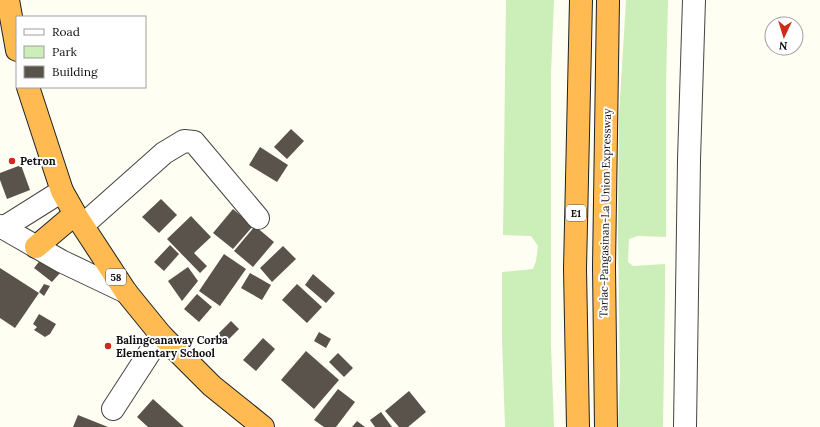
<svg xmlns="http://www.w3.org/2000/svg" width="820" height="427" font-family="Lora,serif">
<style>
.green{fill:#cceeb8}
.building{fill:#5a534b}
.lines{fill:none;stroke-linecap:round;stroke-linejoin:round}
.minor-casing{stroke:#434343;stroke-width:24}
.highway-casing{stroke:#212121;stroke-width:24}
.minor{stroke:#fff;stroke-width:22}
.highway{stroke:#ffba51;stroke-width:22}
.poi-dot{fill:#ce2c1a;stroke:#fff;stroke-width:1.5}
.labels{text-anchor:middle;stroke-width:4;stroke-linejoin:round;paint-order:stroke}
.shield{fill:#fff;stroke:#585858;stroke-width:1}
.shield-label{font-size:10px;font-weight:bold;fill:#101010}
.poi-label{font-size:11px;font-weight:bold;fill:#101010;stroke:#fff;text-anchor:start}
.street-label{font-size:11px;fill:#101010;stroke:#fff}
</style>
<rect width="100%" height="100%" fill="#fffef3"/>
<g class="green">
<path d="M506,0H554L551,73V345L554,427H505L502,339V272L533,269L536,261L538,246L531,236L503,235Z"/>
<path d="M626,0H668L666,86V237L638,236L629,239L628,262L633,266L665,264V295L663,427H618L620,377L618,234L619,116Z"/>
</g>
<g class="building">
<path d="M291,129L304,141L287,159L274,147Z"/>
<path d="M260,147L288,165L277,182L249,165Z"/>
<path d="M21,165L30,190L7,199L0,180V173Z"/>
<path d="M161,199L177,215L159,233L142,217Z"/>
<path d="M233,209L253,226L233,249L213,233Z"/>
<path d="M191,216L211,237L194,253L207,266L200,273L167,239Z"/>
<path d="M255,226L274,242L253,267L234,251Z"/>
<path d="M170,245L179,254L164,271L154,262Z"/>
<path d="M283,246L296,259L272,282L260,268Z"/>
<path d="M224,254L246,269L220,306L199,291Z"/>
<path d="M42,258L60,273L52,282L34,268Z"/>
<path d="M188,267L198,281L182,301L168,281Z"/>
<path d="M0,268L39,293L15,328L0,318Z"/>
<path d="M250,273L271,285L262,300L241,288Z"/>
<path d="M313,274L335,293L326,303L305,285Z"/>
<path d="M44,284L50,286L44,296L39,292Z"/>
<path d="M297,284L322,307L307,323L282,300Z"/>
<path d="M197,294L212,307L199,322L184,309Z"/>
<path d="M39,314L56,324L50,334L45,337L34,330L37,327L33,324Z"/>
<path d="M231,321L239,329L225,343L217,335Z"/>
<path d="M319,332L331,339L326,348L314,341Z"/>
<path d="M263,338L275,349L256,371L243,360Z"/>
<path d="M306,351L339,380L314,409L281,380Z"/>
<path d="M338,353L353,368L344,377L329,362Z"/>
<path d="M338,389L355,402L336,427H324L314,420Z"/>
<path d="M409,391L426,412L408,427H399L385,411Z"/>
<path d="M153,399L184,427H148L137,417Z"/>
<path d="M381,412L392,427H375L370,420Z"/>
<path d="M78,415L108,427H73Z"/>
<path d="M357,421L365,427H352Z"/>
</g>
<g class="lines">
<defs>
<g id="minor">
<path d="M83,225L164,153L184,141L194,142L258,218"/>
<path d="M0,226L61,261L126,292"/>
<path d="M3,228L62,191"/>
<path d="M113,409L161,335"/>
<path d="M685,427L689,160L694,0"/>
</g>
<g id="highway">
<path d="M8,0L17,50"/>
<path d="M28,87L62,191L75,214L126,292L161,335L212,386L263,427"/>
<path d="M36,247L75,214"/>
<path d="M578,427L575,269L581,0"/>
<path d="M606,427L604,267L608,0"/>
</g>
</defs>
<use href="#minor" class="minor-casing"/>
<use href="#highway" class="highway-casing"/>
<use href="#minor" class="minor"/>
<use href="#highway" class="highway"/>
</g>
<g class="poi-dot">
<circle cx="12" cy="161" r="4"/>
<circle cx="108" cy="346" r="4"/>
</g>
<g class="labels">
<g class="shield">
<rect x="566" y="205" width="20" height="16" rx="3"/>
<rect x="106" y="269" width="20" height="16" rx="3"/>
</g>
<g class="shield-label">
<text x="576" y="217">E1</text>
<text x="116" y="281">58</text>
</g>
<g class="poi-label">
<text x="20" y="165">Petron</text>
<text x="116" y="344">Balingcanaway Corba<tspan x="116" dy="13">Elementary School</tspan></text>
</g>
<g class="street-label">
<text transform="translate(605 213) rotate(-89)" y="4">Tarlac-Pangasinan-La Union Expressway</text>
</g>
</g>
<rect x="16" y="16" width="130" height="72" fill="#ffffff" stroke="#9f9f9f"/>
<rect x="24" y="29" width="20" height="6" fill="#ffffff" stroke="#9f9f9f"/>
<text x="52" y="36" font-size="12" fill="#101010">Road</text>
<rect x="24" y="46" width="20" height="12" fill="#cceeb8" stroke="#9f9f9f"/>
<text x="52" y="56" font-size="12" fill="#101010">Park</text>
<rect x="24" y="66" width="20" height="12" fill="#5a534b" stroke="#9f9f9f"/>
<text x="52" y="76" font-size="12" fill="#101010">Building</text>
<g transform="translate(784 36) rotate(184)"><circle r="19" fill="#ffffff" stroke="#9f9f9f"/>
<path d="M0-3L7 15L0 10L-7 15Z" fill="#ce2c1a"/>
<text y="-6" font-size="11" font-weight="bold" text-anchor="middle" fill="#101010">N</text>
</g>
</svg>
